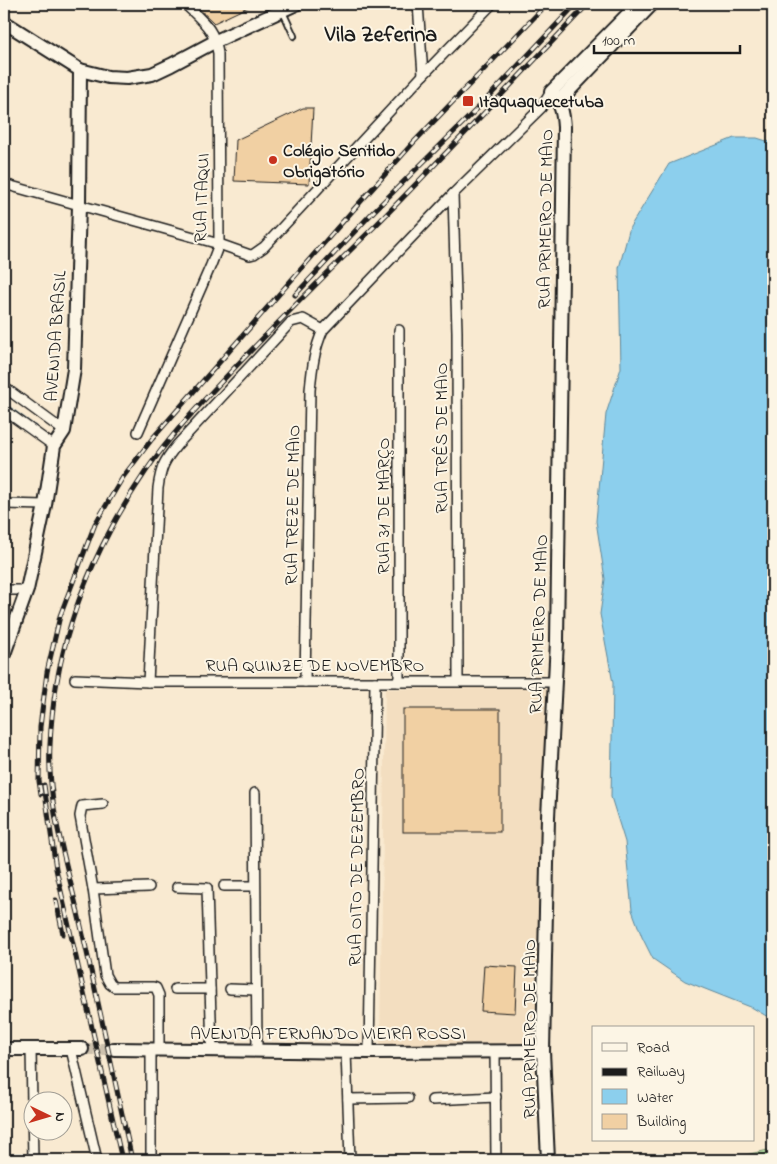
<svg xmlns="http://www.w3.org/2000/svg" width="777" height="1164" font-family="'Indie Flower',sans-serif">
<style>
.built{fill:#f3dec0}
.green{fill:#bfedab;stroke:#6e8464}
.water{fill:#8ccfed;stroke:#5f8799}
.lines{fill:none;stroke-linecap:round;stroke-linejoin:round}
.stream{stroke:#5f8799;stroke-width:3}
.building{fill:#f1d0a3;stroke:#1c1c1c}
.secondary-tunnel{stroke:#cdc1ad;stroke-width:12;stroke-dasharray:12 6;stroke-linecap:butt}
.lane-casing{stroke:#1c1c1c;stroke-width:8}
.street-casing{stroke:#1c1c1c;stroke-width:12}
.secondary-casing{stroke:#1c1c1c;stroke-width:16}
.lane{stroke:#fcf5e5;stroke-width:4.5}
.street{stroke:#fcf5e5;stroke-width:9}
.secondary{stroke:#fcf5e5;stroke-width:12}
.rail-casing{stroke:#1c1c1c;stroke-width:5}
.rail{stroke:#fcf5e5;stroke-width:3;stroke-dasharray:9;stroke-linecap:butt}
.poi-dot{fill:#c8321e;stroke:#fcf5e5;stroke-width:2}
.labels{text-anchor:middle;stroke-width:4;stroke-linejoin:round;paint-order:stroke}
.poi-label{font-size:18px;font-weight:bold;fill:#1c1c1c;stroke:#fcf5e5;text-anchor:start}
.street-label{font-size:18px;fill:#1c1c1c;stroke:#fcf5e5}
.district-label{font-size:22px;font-weight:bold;fill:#1c1c1c;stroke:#fcf5e5}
</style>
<rect width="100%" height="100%" fill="#f9ead1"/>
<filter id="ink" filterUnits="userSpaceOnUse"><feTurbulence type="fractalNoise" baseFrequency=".02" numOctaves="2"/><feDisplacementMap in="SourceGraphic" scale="10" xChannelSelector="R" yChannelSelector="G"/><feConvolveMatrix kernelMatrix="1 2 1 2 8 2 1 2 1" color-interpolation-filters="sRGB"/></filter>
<g filter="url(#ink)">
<path class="built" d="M550,687L537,1044H380L385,689Z"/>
<path class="green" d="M773,1149V1160H722Z"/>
<path class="water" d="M734,138H757L773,143V1020L753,1008L685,981L653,959L642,937L632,910L625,842L611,797L613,683L600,614L605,579L596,521L606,414L621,368L619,268L630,227L669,164Z"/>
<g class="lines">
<path class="stream" d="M4,404L38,429"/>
</g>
<g class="building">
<path d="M194,4H254L214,23Z"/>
<path d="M303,108H313L309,184L234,181L236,140Z"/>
<rect x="403" y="709" width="97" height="123"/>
<path d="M484,965L517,967L515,1013L481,1011Z"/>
</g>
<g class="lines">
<path class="secondary-tunnel" d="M82,1049H114"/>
<defs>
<path id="lane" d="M283,12L294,36"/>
<g id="street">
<path d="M418,4L423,75"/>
<path d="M4,184L219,244L250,255L254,254L264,247L423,75L492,4"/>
<path d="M453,194L457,332L458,681"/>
<path d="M399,330V682"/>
<path d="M4,387L64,431"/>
<path d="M4,410L54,446"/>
<path d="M138,432L211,265L219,244L218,53C214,28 202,21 185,4"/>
<path d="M4,504L45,505"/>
<path d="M4,590H27"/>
<path d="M75,679L148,682H555"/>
<path d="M148,682L158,488C161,467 164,461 177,445L291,322L303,319L323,330"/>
<path d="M305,682L310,390C312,369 314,350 323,330L453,194L541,108L551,92"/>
<path d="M255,793L257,1051"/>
<path d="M103,804L82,806L80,816L93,889L105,975L110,984L114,987H153L156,988L159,995V1049"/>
<path d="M224,886H255"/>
<path d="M177,887L207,888L212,1051"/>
<path d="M93,889L149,887"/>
<path d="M175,989H210"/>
<path d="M230,989L256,990"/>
<path d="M31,1049L33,1160"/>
<path d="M71,1049L97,1160"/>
<path d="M151,1049V1160"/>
<path d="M495,1051L496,1160"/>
<path d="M346,1052L350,1160"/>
<path d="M369,1052L375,682"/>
<path d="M348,1099L408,1098"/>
<path d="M432,1100L496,1097"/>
</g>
<g id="secondary">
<path d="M4,22L80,70L108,77L127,78L152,74L171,65L216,41L296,4"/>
<path d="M559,101L652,4"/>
<path d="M4,654L27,590L45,505L54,446L64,431L74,369L79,206L80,70"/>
<path d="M4,1049H82"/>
<path d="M114,1049L369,1052L543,1051"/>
<path d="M548,1160L543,1051L548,817L557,641L564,127C563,112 561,103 551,92L638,4"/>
</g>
</defs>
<use href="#lane" class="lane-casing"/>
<use href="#street" class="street-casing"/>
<use href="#secondary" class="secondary-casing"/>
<use href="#lane" class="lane"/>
<use href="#street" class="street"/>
<use href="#secondary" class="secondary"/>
<defs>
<g id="rail">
<path d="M295,295L374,211L481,105L576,4"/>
<path d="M44,785L56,869L122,1160"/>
<path d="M41,794L39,781L40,727L47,672L60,616L95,524L123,477L152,439L338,227L413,143L547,4"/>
<path d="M56,900L63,934"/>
<path d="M132,1160C114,1078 97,995 78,913C65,858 47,802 50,745C54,645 91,552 146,471C173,431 207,397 240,362C284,316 329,271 375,226C447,153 517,78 588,4"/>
</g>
</defs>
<use href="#rail" class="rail-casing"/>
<use href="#rail" class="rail"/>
</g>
</g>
<g class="poi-dot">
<rect x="462" y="95" width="12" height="12" rx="2.5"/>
<circle cx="273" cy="160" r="5"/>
</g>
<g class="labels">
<g class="poi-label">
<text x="479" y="107">Itaquaquecetuba</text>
<text x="283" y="156">Colégio Sentido<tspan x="283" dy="21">Obrigatório</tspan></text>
</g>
<g class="street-label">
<text transform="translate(201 198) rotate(-88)" y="6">RUA ITAQUI</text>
<text transform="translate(545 219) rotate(-89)" y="6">RUA PRIMEIRO DE MAIO</text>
<text transform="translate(55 336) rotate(-86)" y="6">AVENIDA BRASIL</text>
<text transform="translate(441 438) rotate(-90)" y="6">RUA TRÊS DE MAIO</text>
<text transform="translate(292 505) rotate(-89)" y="6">RUA TREZE DE MAIO</text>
<text transform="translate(383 506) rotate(-90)" y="6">RUA 31 DE MARÇO</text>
<text transform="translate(538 624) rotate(-88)" y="6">RUA PRIMEIRO DE MAIO</text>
<text x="315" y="671">RUA QUINZE DE NOVEMBRO</text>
<text transform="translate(356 867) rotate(-89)" y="6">RUA OITO DE DEZEMBRO</text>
<text transform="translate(529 1029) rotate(-90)" y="6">RUA PRIMEIRO DE MAIO</text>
<text x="328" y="1039">AVENIDA FERNANDO VIEIRA ROSSI</text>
</g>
<g class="district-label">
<text x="381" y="41">Vila Zeferina</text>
</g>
</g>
<rect width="777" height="1164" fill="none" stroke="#fcf5e5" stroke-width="20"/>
<rect x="10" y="10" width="757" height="1144" fill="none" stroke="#1c1c1c" stroke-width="2" filter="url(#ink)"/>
<rect x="592" y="1026" width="162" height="115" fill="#fcf5e5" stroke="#a29e95"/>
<rect x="602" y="1043" width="25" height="8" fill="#fcf5e5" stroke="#a29e95"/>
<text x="637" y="1052" font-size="15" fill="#1c1c1c">Road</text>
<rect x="602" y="1068" width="25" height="8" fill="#1c1c1c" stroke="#a29e95"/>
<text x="637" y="1076" font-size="15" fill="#1c1c1c">Railway</text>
<rect x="602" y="1089" width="25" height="15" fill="#8ccfed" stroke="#a29e95"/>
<text x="637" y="1102" font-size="15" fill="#1c1c1c">Water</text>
<rect x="602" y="1114" width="25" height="15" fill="#f1d0a3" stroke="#a29e95"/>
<text x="637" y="1126" font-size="15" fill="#1c1c1c">Building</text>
<g transform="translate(48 1116) rotate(95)"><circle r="24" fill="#fcf5e5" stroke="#a29e95"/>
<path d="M0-4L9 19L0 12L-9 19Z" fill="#c8321e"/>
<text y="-8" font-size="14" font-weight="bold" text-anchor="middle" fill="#1c1c1c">N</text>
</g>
<path d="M594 45v8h146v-8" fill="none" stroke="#1c1c1c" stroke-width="2.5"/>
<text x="602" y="45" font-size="15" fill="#1c1c1c" stroke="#fcf5e5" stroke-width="4" paint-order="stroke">100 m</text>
</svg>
